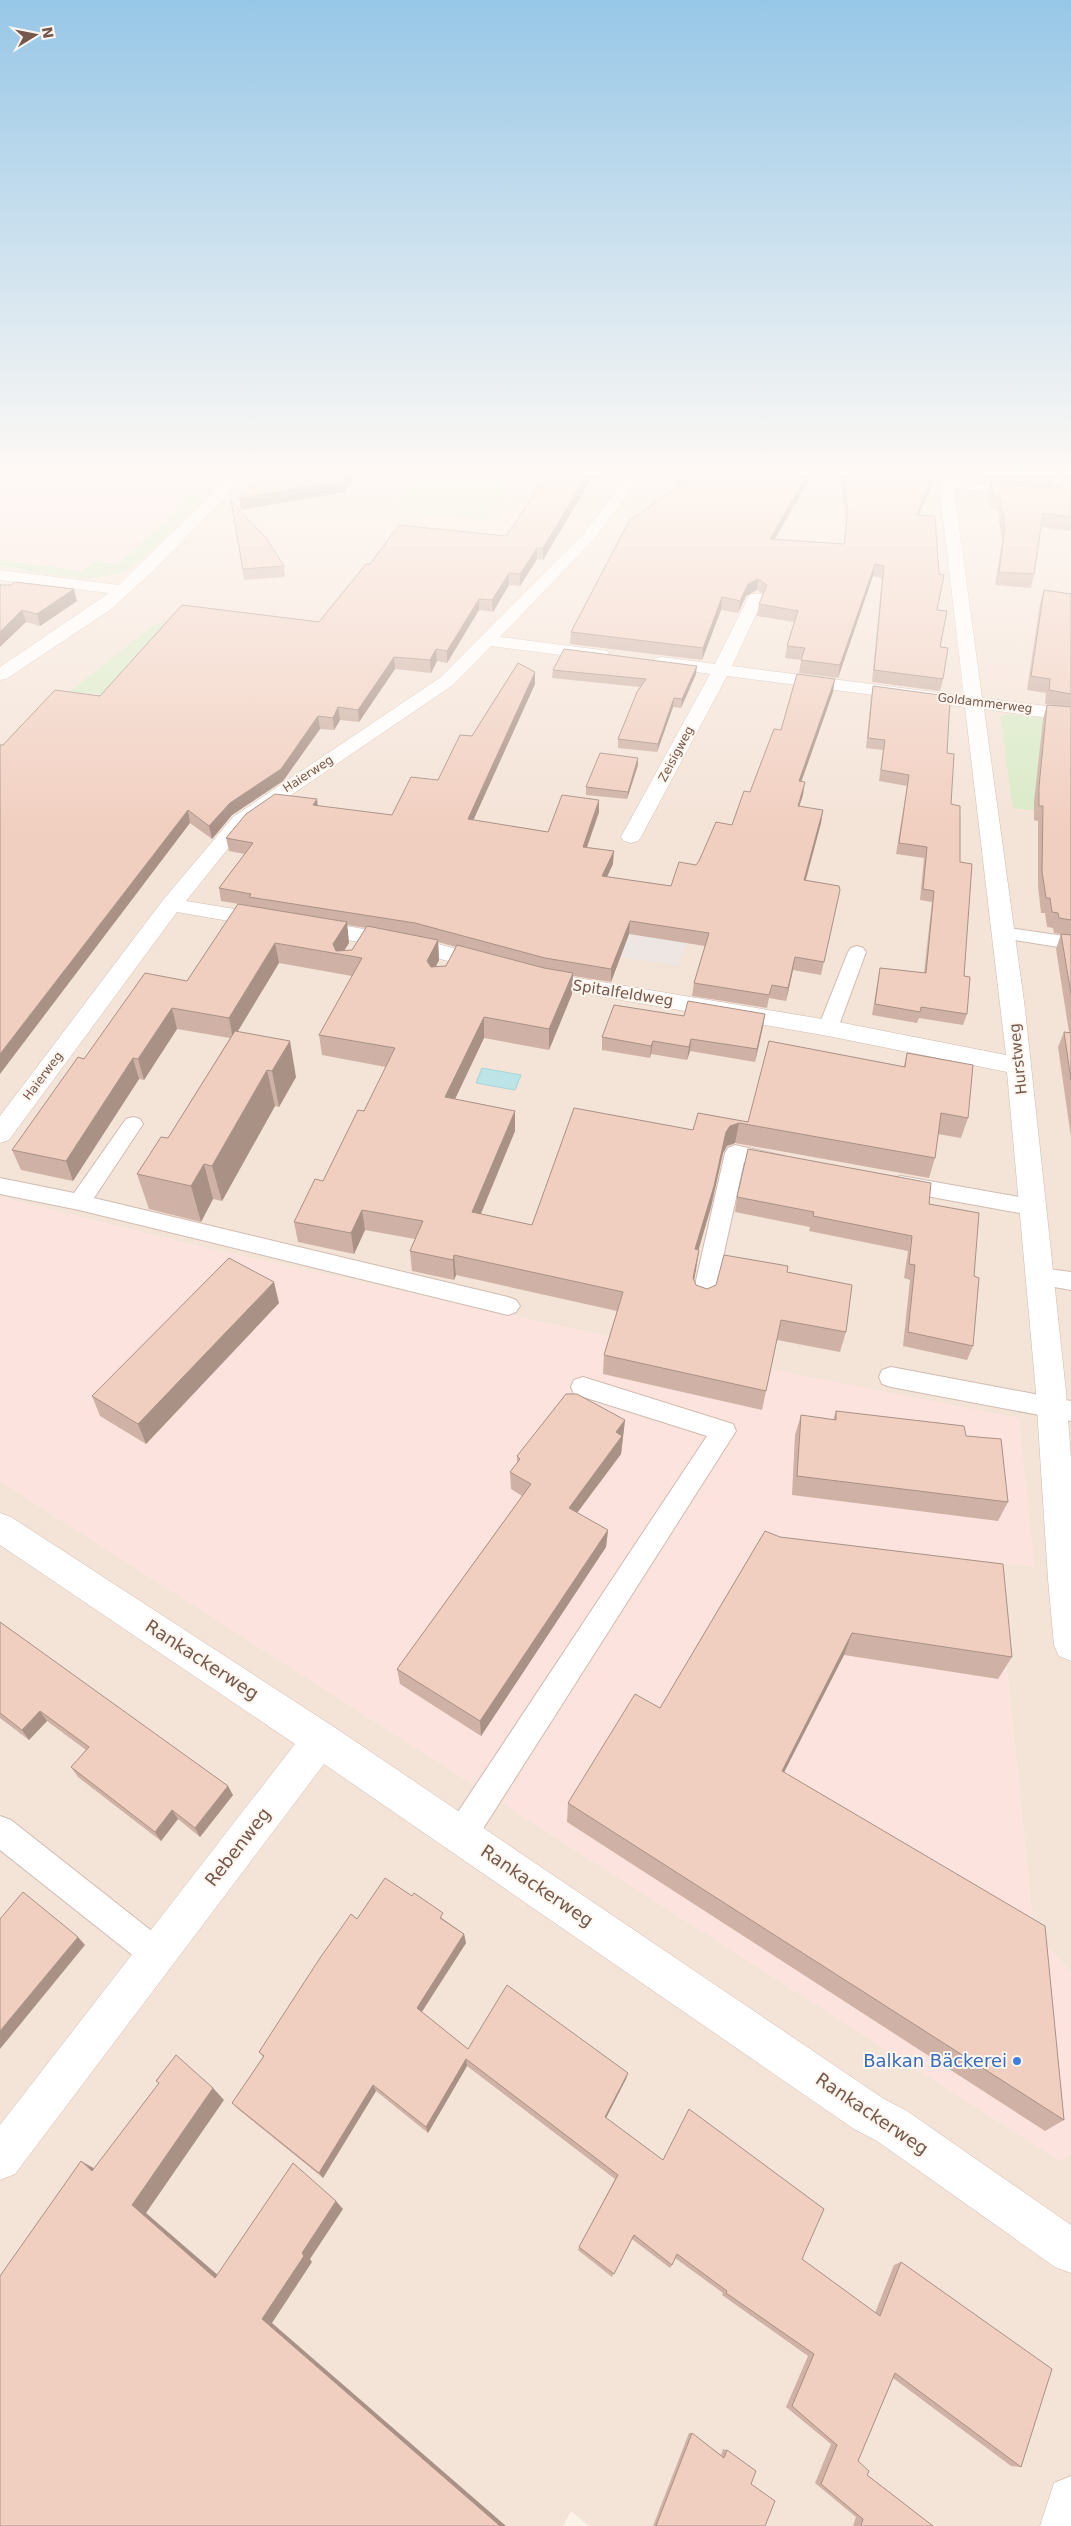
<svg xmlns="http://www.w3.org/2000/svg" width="1071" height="2526" font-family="'DejaVu Sans',sans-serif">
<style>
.residential{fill:#f4e3d7}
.commercial{fill:#fce3dd}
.industrial{fill:#ede6e2}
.green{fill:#d9eac7}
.water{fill:#bde4e6;stroke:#a3d5d7}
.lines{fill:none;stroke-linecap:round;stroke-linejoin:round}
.lane-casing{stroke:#d0bbb0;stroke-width:2}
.street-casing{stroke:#d0bbb0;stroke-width:1}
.lane{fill:#fff;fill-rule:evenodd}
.street{fill:#fff;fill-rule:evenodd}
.wall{fill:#cfb2a5;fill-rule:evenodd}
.shaded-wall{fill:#a99186}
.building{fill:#f1cfc0;stroke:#a99186}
.shop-dot{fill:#3f7fe0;stroke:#fff7ef;stroke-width:2}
.labels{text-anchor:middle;stroke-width:4;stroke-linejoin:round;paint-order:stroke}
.far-street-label{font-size:12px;fill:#76574c;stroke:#fff7ef}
.street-label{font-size:15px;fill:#76574c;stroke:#fff7ef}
.near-street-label{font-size:18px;fill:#76574c;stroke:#fff7ef}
.near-shop-label{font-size:18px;fill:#366cbe;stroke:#fff7ef;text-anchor:end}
</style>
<rect width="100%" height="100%" fill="#fcf2e8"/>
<g class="residential">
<path d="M226,475H1071V1972L1034,1932L996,1563L1035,1566L624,1340L206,1248L0,1197V566L86,578H103L120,573L137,562L208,493L195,491L208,478H223Z"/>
<path d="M0,1481L1060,2161L1071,2154V2526H589L571,2511L563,2526H506L0,2309Z"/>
</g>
<g class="commercial">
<path d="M0,475H212L119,564L95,561L82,571L0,560Z"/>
<path d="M0,1197L206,1248L624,1340L1019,1418L1035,1566L996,1563L1034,1932L1071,1972V2154L1060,2161L0,1481Z"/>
</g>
<path class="industrial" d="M552,895L693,927L679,966L620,957L613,976L556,966Z"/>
<g class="green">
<path d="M422,475H503L511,478L484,520L403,511L399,502Z"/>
<path d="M195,491L209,492C187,514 142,568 114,575C85,584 31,570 0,566V560L82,571L95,561L119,564Z"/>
<path d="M170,621L115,695L69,692L154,625Z"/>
<path d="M1008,714L1071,721L1042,729L1041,737L1048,738C1035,768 1038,780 1042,811L1013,808L1000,717Z"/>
</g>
<path class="water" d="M482,1068L521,1075L515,1090L476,1083Z"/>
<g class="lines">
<defs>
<g id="lane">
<path d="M1045,475H1058L1069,487L1057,492L1055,497L1033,498L946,487L940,483L946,479L1046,490L1055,486Z"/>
<path d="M1002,927L1071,937V949L996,937L993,933L996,929Z"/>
<path d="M857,946L863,948L866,952L838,1028L835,1032L828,1034L821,1032L818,1028L848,952L851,948Z"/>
<path d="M133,1117L140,1119L143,1124L94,1198L508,1297L516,1300L520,1306L516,1312L508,1315L79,1210L0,1194V1178L74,1193L126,1119Z"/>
<path d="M735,1145L784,1156L788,1161L784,1166L777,1169L744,1162L714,1298L711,1304L703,1307L695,1304L692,1298L725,1153L728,1148Z"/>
<path d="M901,1176L1031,1199L1039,1201L1042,1207L1039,1213L1031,1215L893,1190L890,1184L893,1178Z"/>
<path d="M1040,1268L1071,1272V1290L1032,1283L1029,1277L1032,1271Z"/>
<path d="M891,1367L1071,1401V1421L891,1387L882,1384L879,1377L882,1370Z"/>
<path d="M583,1377L733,1424L736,1431L472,1846L461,1850L450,1846L446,1835L450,1824L707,1436L574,1394L571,1387L574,1380Z"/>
<path d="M0,1816L11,1820L167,1943L172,1954L167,1965L156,1970L145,1965L0,1850Z"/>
</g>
<g id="street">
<path d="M232,475H247L151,573L110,610L6,679L0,680V667L109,593L0,580V570L119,585Z"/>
<path d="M628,475H642L595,538L500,637L601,650L607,651L610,655L607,659L601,660L491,646L453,685L247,825L186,901L277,916L280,921L277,926L269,928L177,912L9,1140L0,1143V1116L163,900L233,817L441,677L585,532Z"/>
<path d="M938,475H952L982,698L1071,709V721L984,709L1025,1009L1066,1392L1071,1458V1661L1059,1656L1054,1645L1048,1579L1036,1392L1007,1072L828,1036L536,985L528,983L525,978L528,973L536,971L828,1020L1006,1055L965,707L727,676L641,837L638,841L631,843L624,841L621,837L710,674L661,667L655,666L652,662L655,658L661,657L715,664L750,594H762L764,597L732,666L964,696Z"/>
<path d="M311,920L416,938L497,960L500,965L497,970L489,972L414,952L303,932L300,927L303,922Z"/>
<path d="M0,1513L11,1517L334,1727L884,2099L907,2111L1071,2225V2273L1055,2267L877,2141L854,2129L324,1764L15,2174L0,2180V2125L295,1744L0,1545Z"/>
<path d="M1071,2476V2526H1040L1054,2483Z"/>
</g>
</defs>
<use href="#lane" class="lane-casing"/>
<use href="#street" class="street-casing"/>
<use href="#lane" class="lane"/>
<use href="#street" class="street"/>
</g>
<g class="wall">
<path d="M369,475H400L397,478Z"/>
<path d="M543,475H601L597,481H590L543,560L537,559L520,586L509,585L493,612L479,610L447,663L437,661L431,673L395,669L359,722L340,720L334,730L320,729L283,781L232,815L212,839L190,823L3,745L100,696L319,622L370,564L506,536L544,479H543Z"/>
<path d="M682,475H812L775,539L844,544L846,521L840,475H933L931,485L919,515L937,610L943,679L940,691L872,682L882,578L873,576L838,678L799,673L801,660L785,658L787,646L794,622L757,616L759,604L763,594L757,590L746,596L738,613L721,610L702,660L570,644L571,632L677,487L678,480Z"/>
<path d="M983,475H1055L1052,485L1050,486H1059L1064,480L1060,475H1071V531L1041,527L1034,574L1031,588L995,585L1002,540L997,509H991L987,494L990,482L984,481Z"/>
<path d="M231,501L284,566L285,577L244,580Z"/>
<path d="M1,585L77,601L40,626L26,622Z"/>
<path d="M1044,590L1071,594V1137L1058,1047L1064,1032H1069L1056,949L1061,934L1054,933L1053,928L1047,927L1045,913H1041L1038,886V821L1034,820V802L1043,719L1047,705H1053L1045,704L1046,693L1027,690L1040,604Z"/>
<path d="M553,670L696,674L681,708L673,707L657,752L618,748V739L640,687L552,678Z"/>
<path d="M535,684L473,820L548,832L599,800V812L587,848L613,864L607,877L671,886L696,865L732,825L750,792L781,730L833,692L801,781L803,795L799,806L823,810L821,823L806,880L837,903L821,975L793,970L786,1001L769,998L767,1008L692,996L694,983L705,946L629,934L611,982L573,976L572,994L549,1050L484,1038L455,1099L515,1111V1131L481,1214L532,1225L693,1130L698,1113L748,1122L904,1066L907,1053L968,1118L961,1138L938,1134L935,1158L929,1178L735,1143L727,1146L723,1153L711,1207L698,1250H699L694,1280L696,1285L707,1289L787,1272L846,1332L840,1352L777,1340L762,1410L603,1374L604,1355L617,1311L456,1275L454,1280L412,1271L410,1251L415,1239L365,1230L354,1254L298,1242L294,1222L323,1181L364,1111L386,1067L322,1055L319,1035L352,976L279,963L238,1031L296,1077L279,1107L275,1106L222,1201L213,1199L201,1222L149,1209L137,1174L168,1138L230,1038L177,1029L144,1080L139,1079L73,1181L21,1170L12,1150L84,1059L187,981L251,906L221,901L219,888L245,854L229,851L226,838L317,799L318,806L392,815L438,780L472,736ZM347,925L366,928L352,950L344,951L349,943ZM438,942L456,947L446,966L436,967L439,960Z"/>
<path d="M873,686L939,699L947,753L951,804L960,862L964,976L967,1014L963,1025L919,1018L917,1023L872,1015L878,979L880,968L924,973L932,902L920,900L924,858L896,854L907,786L879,781L883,750L866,748L871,697Z"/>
<path d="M638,765L627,799L586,795V787Z"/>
<path d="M765,1014L755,1062L690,1051L687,1060L651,1054L650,1058L602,1050V1037L684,1016Z"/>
<path d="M737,1197L929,1204L974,1276L973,1346L967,1360L903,1346L910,1280L904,1278L908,1251L809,1231L810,1227L735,1212Z"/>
<path d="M279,1303L146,1444L100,1416L92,1396Z"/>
<path d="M836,1411L966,1436L1008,1502L998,1521L792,1495L795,1435L801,1415L833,1420Z"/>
<path d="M625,1420L621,1454L577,1513L608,1530L606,1547L481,1736L400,1684L397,1669L522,1496L511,1489L510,1472L517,1463V1456Z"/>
<path d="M765,1531L1012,1657L998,1679L844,1655L784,1772L1064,2120L1045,2131L567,1822L568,1803L660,1708Z"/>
<path d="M0,1622L233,1795L200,1837L178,1819L161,1841L78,1777L71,1767L86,1750L47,1721L29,1740L0,1718Z"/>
<path d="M412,1896L464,1934L466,1943L422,2012L468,2049L628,2073L626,2079L606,2118L663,2160L802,2259L875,2313L894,2265L901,2262L1021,2467L1011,2466L893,2378L858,2461L867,2475L933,2526H853L856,2517L815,2483L831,2444L786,2407L808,2356L722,2295L723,2293L675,2258L672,2265L670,2268L632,2239L612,2277L578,2250L579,2247L615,2179L467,2066L428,2133L376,2091L323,2178L238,2109L232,2103L263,2057L259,2052L357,1919Z"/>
<path d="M689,2433H692L721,2455L723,2449L727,2450L751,2484L765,2526H653Z"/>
</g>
<g class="shaded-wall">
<path d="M348,475H357L344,492L241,510L239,498Z"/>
<path d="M587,475H590V481L543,560V548Z"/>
<path d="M597,475H601L597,481Z"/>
<path d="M807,475H812L768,551L770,539Z"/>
<path d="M933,475L931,485L914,526L917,515Z"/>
<path d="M1049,475H1055L1052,485L1046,488Z"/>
<path d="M537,548V559L520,586V574Z"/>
<path d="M875,564L873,576L838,678L840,665Z"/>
<path d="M509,573V585L493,612L492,600Z"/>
<path d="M758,579L757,590L746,596L738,613L740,601L748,584Z"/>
<path d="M74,589L77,601L40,626L37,614Z"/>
<path d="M722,597L721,610L702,660L703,648Z"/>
<path d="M479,599V610L447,663V651Z"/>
<path d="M22,610L26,622L0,647V632Z"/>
<path d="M436,649L437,661L431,673L430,660Z"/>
<path d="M394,657L395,669L359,722L358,710Z"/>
<path d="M697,666L696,674L681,708L682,699Z"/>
<path d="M535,672V684L468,832V819Z"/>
<path d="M835,679L833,692L797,794L799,781Z"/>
<path d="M674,698L673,707L657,752L658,744Z"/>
<path d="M338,707L340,720L334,730L333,718Z"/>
<path d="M318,716L320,729L283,781L232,815L212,839L209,826L230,803Z"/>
<path d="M638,758V765L627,799L628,792Z"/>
<path d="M805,782L803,795L795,819L798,806Z"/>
<path d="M317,799L318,812L313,805Z"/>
<path d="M599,800V812L582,860L583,847Z"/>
<path d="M188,810L190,823L0,1074V1054Z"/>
<path d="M823,810L821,823L802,893L804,880Z"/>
<path d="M614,851L613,864L601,889L602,876Z"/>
<path d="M630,921L629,934L611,982V969Z"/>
<path d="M347,922L349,943L342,954L334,953L333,944Z"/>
<path d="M438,940L439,960L428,981L427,961Z"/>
<path d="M275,943L279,963L233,1039L229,1018Z"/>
<path d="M795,957L793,970L786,1001L788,988Z"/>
<path d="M573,973L572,994L549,1050V1029Z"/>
<path d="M172,1008L177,1029L144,1080L138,1059Z"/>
<path d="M765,1014L763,1027L755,1062L757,1049Z"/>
<path d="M484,1017V1038L446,1118L445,1097Z"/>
<path d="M691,1039L690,1051L687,1060L689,1047Z"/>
<path d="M290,1041L296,1077L279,1107L272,1071Z"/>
<path d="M653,1041L651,1054L650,1058L651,1046Z"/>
<path d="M133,1058L139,1079L73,1181L66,1161Z"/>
<path d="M267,1070L275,1106L222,1201L212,1166Z"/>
<path d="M515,1111V1131L473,1232L472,1212Z"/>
<path d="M739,1123L735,1143L727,1146L723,1153L711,1207L693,1269L695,1249L726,1132L730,1126Z"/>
<path d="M204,1164L213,1199L201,1222L191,1186Z"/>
<path d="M362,1210L365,1230L354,1254L351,1233Z"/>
<path d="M699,1250L696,1270L690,1298L693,1278Z"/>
<path d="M454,1255L456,1275L454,1280L453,1260Z"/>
<path d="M274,1282L279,1303L146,1444L138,1424Z"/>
<path d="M625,1420L621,1454L568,1525L569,1508L616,1432Z"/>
<path d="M608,1530L606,1547L481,1736L480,1721Z"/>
<path d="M852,1633L844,1655L775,1790L782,1771Z"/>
<path d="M40,1711L47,1721L29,1740L22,1730Z"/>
<path d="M228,1786L233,1795L200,1837L195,1828Z"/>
<path d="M172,1810L178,1819L161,1841L155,1832Z"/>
<path d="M464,1934L466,1943L419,2016L417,2008Z"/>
<path d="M78,1937L85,1945L0,2049V2031Z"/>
<path d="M466,2059L467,2066L428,2133L426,2127Z"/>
<path d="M628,2073L626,2079L604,2122L605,2117Z"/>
<path d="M373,2085L376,2091L323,2178L319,2173Z"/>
<path d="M213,2088L224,2100L146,2213L227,2283L215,2278L132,2205Z"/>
<path d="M81,2161L97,2170L92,2171Z"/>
<path d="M336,2201L343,2209L310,2259L312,2262L272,2323L506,2526H500L262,2319L302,2253Z"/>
</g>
<g class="building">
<path d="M261,475H348L343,481L239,498Z"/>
<path d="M547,475H587L543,548H537L520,574L509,573L492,600L479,599L447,651L436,649L430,660L394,657L358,710L338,707L333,718L318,716L281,769L230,803L209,826L188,810L0,1054V745H3L55,690L100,696L182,605L319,622L366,564H370L399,525L506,536Z"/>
<path d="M682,475H807L770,539L844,544L848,509L843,475H933L917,515L935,516L939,574L944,575L937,610L947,611L940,647L948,648L943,679L874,670L884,566L875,564L840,665L801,660L805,648L787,646L798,611L759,604L767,585L758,579L748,584L740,601L722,597L703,648L571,632L629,521L686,481L678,480Z"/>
<path d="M1071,476V517L1043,513L1034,574L999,572L1005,527L1000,496H994L990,481L1036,487L1059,486L1062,481Z"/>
<path d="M231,501L266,538L284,566L243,569Z"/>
<path d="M15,582L74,589L37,614L22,610L0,632V584L1,585H11Z"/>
<path d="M1044,590L1071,594V694L1049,690L1050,679L1031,676Z"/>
<path d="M564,649L697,666L682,699L674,698L658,744L618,739L637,692L646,679L553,670Z"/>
<path d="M518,663L535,672L468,819L548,832L562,795L599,800L583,847L614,851L602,876L671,886L679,862L696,865L699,861L716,822L732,825L744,791L750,792L774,729L781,730L797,674L835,679L799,781L805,782L798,806L823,810L804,880L839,886L840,890L824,962L795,957L788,988L772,985L769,995L694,983L709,933L630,921L611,969L545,958L415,923L249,897L251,894L219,888L253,843L226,838L246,814L275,794L317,799L313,805L392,815L411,777L438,780L460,735L472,736Z"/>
<path d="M873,686L940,695L939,699L950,700L947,753L954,754L951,804L960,806V862L972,864L964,976L970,977L967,1014L921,1007L920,1012L875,1004L880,968L926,973L934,891L923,889L927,847L899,843L909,775L881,770L885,740L868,738Z"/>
<path d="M1047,705L1071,707V920L1059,918L1058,913L1052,912L1050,898H1046L1042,871L1043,806H1039V787Z"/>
<path d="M600,753L638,758L628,792L586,787Z"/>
<path d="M238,904L347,922L333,944L336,951L352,950L367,926L438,940L427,961L431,967L446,966L457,945L544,968L573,973L549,1029L484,1017L445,1097L515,1111L472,1212L532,1225L574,1108L693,1130L698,1113L748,1122L769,1041L905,1067L907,1053L973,1065L968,1118L941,1113L935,1158L739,1123L730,1126L726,1132L714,1186L695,1249L699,1250L693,1278L696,1285L707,1289L716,1285L724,1255L788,1266L787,1272L852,1285L846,1332L781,1320L766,1391L604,1355L623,1292L454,1255L453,1260L410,1251L423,1221L362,1210L351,1233L294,1222L315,1179L323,1181L358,1110L364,1111L395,1048L319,1035L362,958L275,943L229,1018L172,1008L138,1059L133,1058L66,1161L12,1150L78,1057L84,1059L145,973L187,981Z"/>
<path d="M1061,934L1071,935V994Z"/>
<path d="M688,1001L765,1014L757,1049L691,1039L689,1047L653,1041L651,1046L602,1037L614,1005L684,1016Z"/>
<path d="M235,1031L290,1041L272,1071L267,1070L212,1166L204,1164L191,1186L137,1174L161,1137L168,1138Z"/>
<path d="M1064,1032L1071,1033V1080Z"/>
<path d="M748,1149L931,1183L929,1204L979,1213L974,1276L979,1278L973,1346L908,1332L915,1265L909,1264L912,1236L813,1216L814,1212L737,1197Z"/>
<path d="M229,1258L274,1282L138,1424L92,1396Z"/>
<path d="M566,1394H577L625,1420L616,1432L622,1436L569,1508L608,1530L480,1721L397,1669L531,1484L510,1472L520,1459L517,1456Z"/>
<path d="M836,1411L964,1426L966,1436L1001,1439L1008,1502L797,1476L801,1415L836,1420Z"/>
<path d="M765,1531L780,1537L1003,1564L1012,1657L852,1633L782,1771L1045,1926L1064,2120L568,1803L635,1694L660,1708Z"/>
<path d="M0,1622L228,1786L195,1828L172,1810L155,1832L71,1767L89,1747L40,1711L22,1730L0,1713Z"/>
<path d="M385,1878L412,1896L414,1893L443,1913L440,1918L464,1934L417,2008L468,2049L507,1985L628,2073L605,2117L663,2160L689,2109L824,2209L802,2259L880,2316L901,2262L1052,2369L1021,2467L895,2373L858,2461L869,2471L867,2475L933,2526H861L863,2519L821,2484L837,2445L792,2406L814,2354L726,2293L727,2291L677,2254L672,2265L634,2235L614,2274L579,2247L618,2175L466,2059L426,2127L373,2085L319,2173L232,2103L264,2056L259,2052L320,1958L351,1914L357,1919Z"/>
<path d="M23,1892L78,1937L0,2031V1919Z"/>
<path d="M176,2055L213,2088L132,2205L215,2278L293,2163L336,2201L302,2253L304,2256L262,2319L500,2526H0V2276L81,2161L92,2171L159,2083L156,2081Z"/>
<path d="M692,2433L724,2458L727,2450L756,2471L751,2484L775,2501L765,2526H656Z"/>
</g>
<linearGradient id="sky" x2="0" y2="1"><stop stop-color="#97c7e7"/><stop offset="0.57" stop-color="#fef9f5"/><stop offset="1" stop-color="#fef9f5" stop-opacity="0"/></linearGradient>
<rect width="1071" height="829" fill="url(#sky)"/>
<circle class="shop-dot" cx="1017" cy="2061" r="5"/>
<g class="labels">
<g class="far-street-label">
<text transform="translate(985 703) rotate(7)" y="4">Goldammerweg</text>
<text transform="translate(676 754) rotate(-62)" y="4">Zeisigweg</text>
<text transform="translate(308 774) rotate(-33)" y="4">Haierweg</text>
<text transform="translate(43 1076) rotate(-53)" y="4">Haierweg</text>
</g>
<g class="street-label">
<text transform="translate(623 993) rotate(9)" y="5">Spitalfeldweg</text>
<text transform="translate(1018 1059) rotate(-96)" y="5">Hurstweg</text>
</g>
<g class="near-street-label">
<text transform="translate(202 1660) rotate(33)" y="6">Rankackerweg</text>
<text transform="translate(238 1847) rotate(-52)" y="6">Rebenweg</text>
<text transform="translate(537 1886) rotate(34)" y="6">Rankackerweg</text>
<text transform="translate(872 2114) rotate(34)" y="6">Rankackerweg</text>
</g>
<g class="near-shop-label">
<text x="1007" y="2067">Balkan Bäckerei</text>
</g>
</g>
<g transform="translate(35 35) rotate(80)" stroke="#fff7ef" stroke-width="4" paint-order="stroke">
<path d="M0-4L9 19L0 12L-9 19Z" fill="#76574c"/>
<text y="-8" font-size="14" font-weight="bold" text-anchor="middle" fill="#76574c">N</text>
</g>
</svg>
